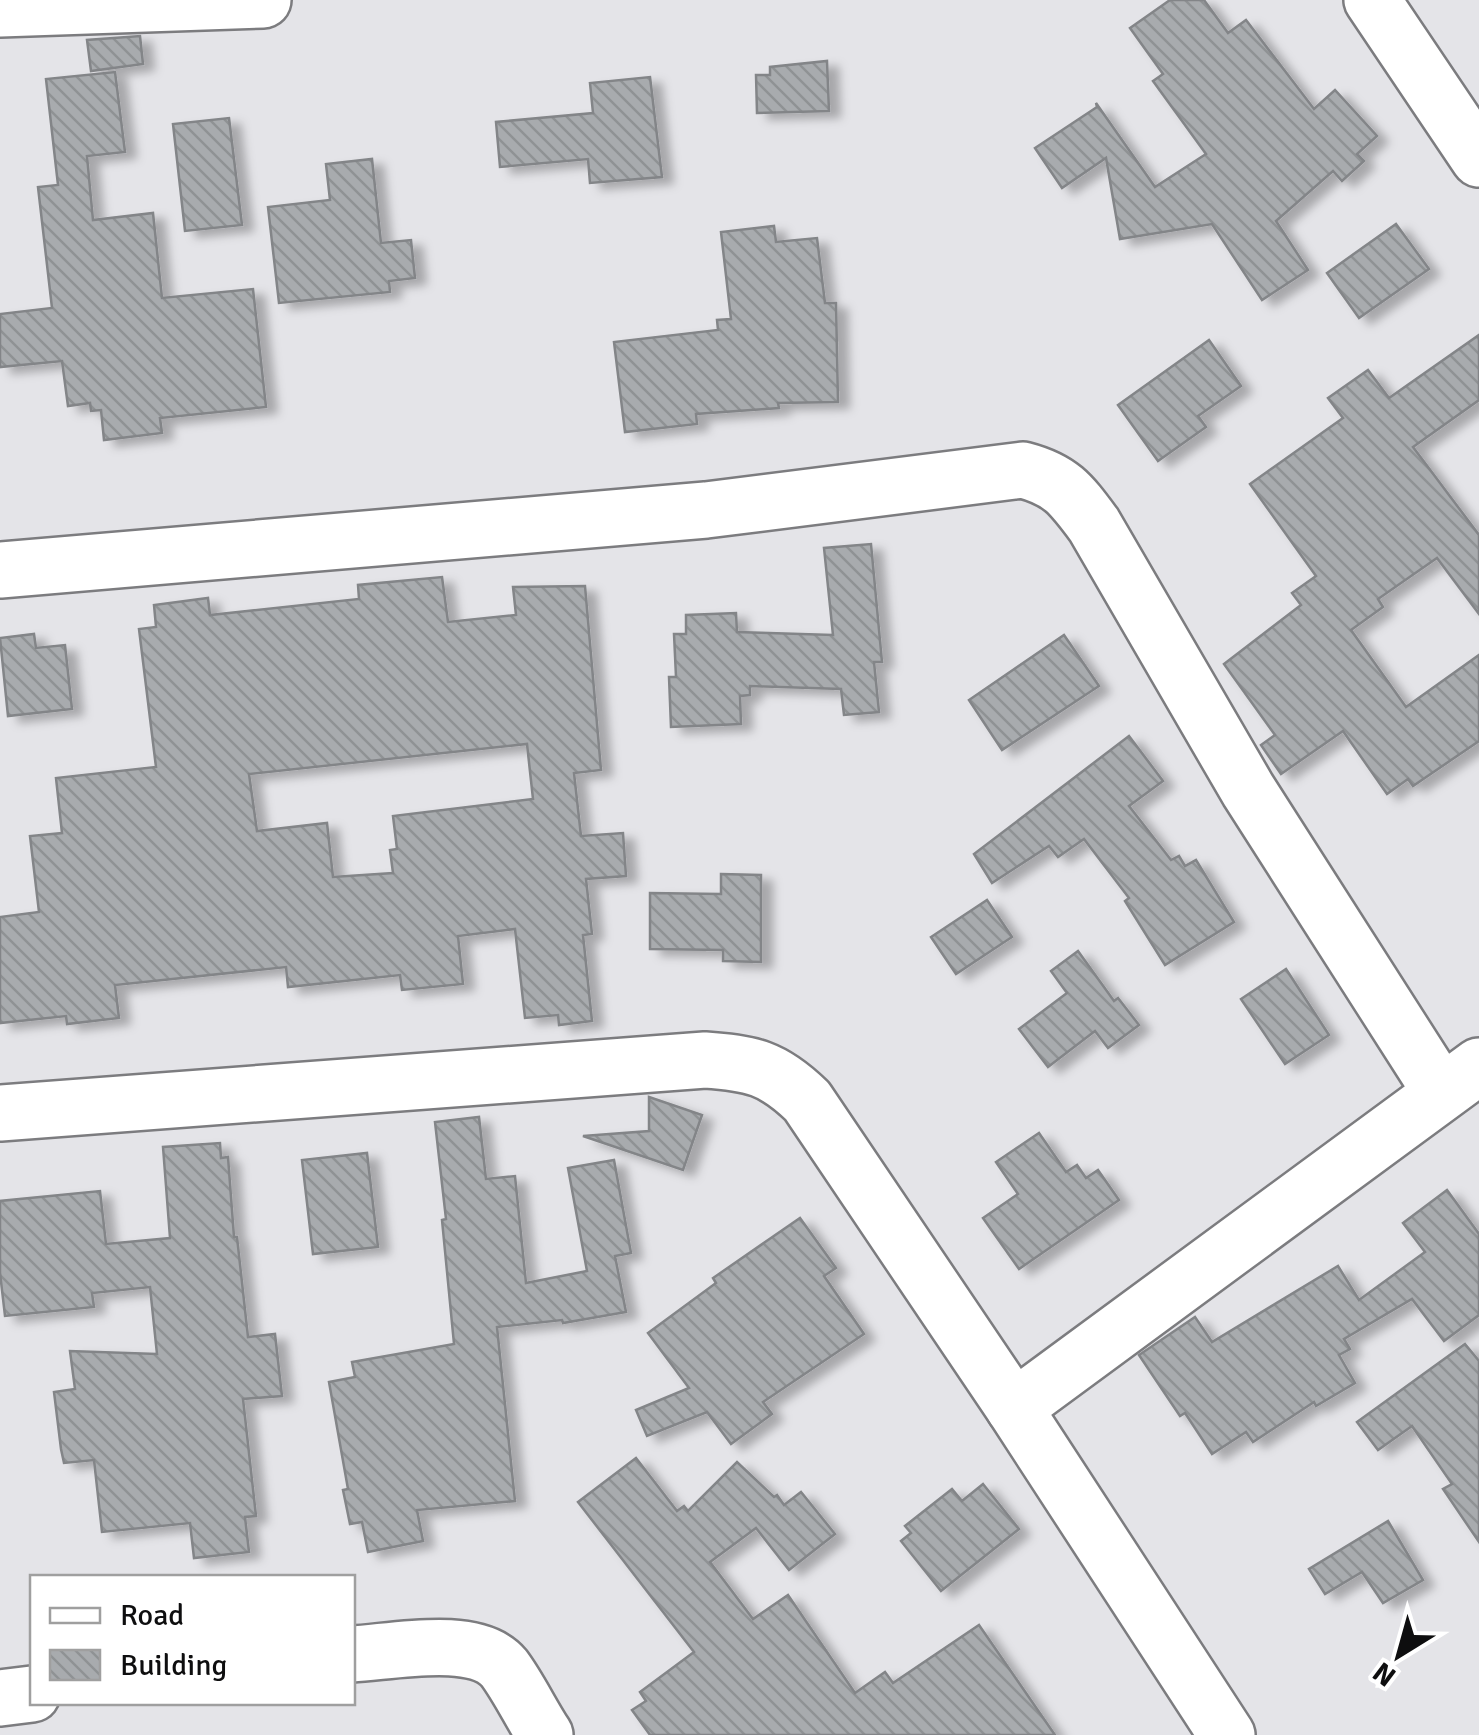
<svg xmlns="http://www.w3.org/2000/svg" width="1479" height="1735" font-family="Signika,sans-serif">
<style>
.building{fill:url(#building-back-hatch);stroke:#838588;stroke-width:2.5;fill-rule:evenodd;filter:url(#shadow)}
.lines{fill:none;stroke-linecap:round;stroke-linejoin:round}
.minor-casing{stroke:#7c7c7f;stroke-width:60}
.minor{stroke:#fff;stroke-width:55}
</style>
<defs>
<pattern id="building-back-hatch" width="6" height="6" patternUnits="userSpaceOnUse" patternTransform="scale(2.5)"><rect width="6" height="6" fill="#a8abae"/><path d="M-1 5l2 2M0 0l6 6M5-1l2 2" fill="none" stroke="#8f9294"/></pattern>
<filter id="shadow"><feDropShadow dx="11" dy="6" stdDeviation="5" flood-color="#0004"/></filter>
</defs>
<rect width="100%" height="100%" fill="#e4e4e8"/>
<g class="building">
<path d="M1170,0H1204L1228,33L1246,20L1314,109L1335,90L1377,136L1357,154L1364,161L1342,181L1333,171L1276,221L1308,270L1262,300L1212,224L1120,239L1106,158L1062,188L1035,148L1097,107L1096,103L1155,187L1206,154L1153,81L1163,74L1130,28Z"/>
<path d="M140,36L143,64L91,71L87,40Z"/>
<path d="M827,61L829,111L757,113L756,75H770V67Z"/>
<path d="M115,72L125,152L87,156L93,220L153,213L162,298L253,289L266,407L160,418L162,433L104,440L101,410L91,411L90,403L68,406L62,361L0,367V314L52,308L38,187L58,185L46,79Z"/>
<path d="M650,77L662,177L590,183L588,159L500,167L496,122L593,113L590,83Z"/>
<path d="M229,118L242,225L185,231L173,124Z"/>
<path d="M372,159L381,243L411,240L415,278L389,281L390,292L279,303L268,207L330,200L326,164Z"/>
<path d="M1396,224L1429,269L1359,318L1327,273Z"/>
<path d="M774,226L776,242L817,238L825,303H836L838,402L778,403L779,408L696,414L697,424L625,432L614,342L718,330L717,320L731,319L721,232Z"/>
<path d="M1479,335V400L1413,447L1479,535V614L1437,558L1378,599L1383,607L1351,630L1406,707L1479,655V741L1413,786L1408,779L1387,794L1343,731L1281,774L1261,745L1275,735L1224,664L1301,605L1292,593L1316,576L1250,484L1343,418L1328,398L1368,370L1389,398Z"/>
<path d="M1209,340L1241,386L1198,416L1206,427L1158,461L1118,405Z"/>
<path d="M871,544L882,662H874L879,712L844,715L841,689L750,686V695L740,696L741,724L671,727L669,677H676L674,634H686V615L736,613L737,632L833,635L824,548Z"/>
<path d="M442,577L448,622L516,615L513,587L585,586L601,770L574,773L581,836L623,833L626,876L586,879L592,934L583,935L592,1021L559,1025L558,1015L525,1018L515,929L458,936L463,984L402,990L400,975L288,987L286,967L115,985L119,1018L67,1024L66,1016L0,1023V917L39,912L30,836L62,833L56,778L156,767L139,629L156,627L154,605L208,598L210,615L359,599L358,585ZM527,744L533,799L393,816L397,849L390,850L393,873L333,877L327,823L257,831L249,774Z"/>
<path d="M34,634L36,648L65,645L72,709L8,716L0,638Z"/>
<path d="M1064,635L1099,686L1002,750L969,700Z"/>
<path d="M1129,736L1163,781L1129,806L1171,860L1179,856L1185,866L1196,860L1234,922L1165,965L1125,901L1129,898L1084,839L1058,857L1049,846L992,883L974,854Z"/>
<path d="M721,874L761,875V962L723,961V950L650,949V893L721,894Z"/>
<path d="M987,900L1012,937L956,974L931,937Z"/>
<path d="M1078,951L1114,1001L1118,998L1139,1025L1108,1048L1095,1031L1048,1067L1019,1029L1067,993L1051,971Z"/>
<path d="M1286,969L1329,1035L1285,1064L1241,999Z"/>
<path d="M649,1097L702,1115L683,1170L583,1136L649,1131Z"/>
<path d="M479,1117L486,1179L515,1176L526,1283L587,1271L568,1168L614,1160L631,1253L615,1256L626,1312L563,1323L562,1320L497,1327L515,1501L417,1510L423,1541L368,1552L362,1522L350,1524L343,1490L348,1489L329,1382L355,1377L352,1362L454,1344L442,1220L446,1219L435,1122Z"/>
<path d="M1039,1133L1066,1172L1077,1165L1086,1178L1098,1170L1119,1200L1019,1269L983,1218L1018,1194L996,1162Z"/>
<path d="M220,1143L221,1158L228,1157L234,1237H237L248,1337L275,1334L282,1396L243,1399L256,1516L245,1517L249,1552L194,1558L190,1523L102,1532L94,1460L64,1463L61,1449L54,1392L75,1389L70,1351L157,1354L150,1287L92,1293L94,1307L5,1316L0,1273V1201L100,1191L106,1244L170,1238L163,1147Z"/>
<path d="M367,1153L378,1247L313,1254L302,1160Z"/>
<path d="M1447,1190L1479,1234V1315L1444,1341L1412,1299L1344,1339L1350,1349L1339,1355L1355,1383L1316,1406L1314,1402L1253,1442L1246,1432L1212,1454L1185,1413L1180,1416L1139,1355L1195,1317L1212,1342L1338,1266L1359,1300L1425,1252L1403,1223Z"/>
<path d="M800,1218L836,1268L824,1276L864,1334L763,1402L772,1414L731,1444L707,1412L647,1436L636,1410L689,1388L648,1333L716,1283L713,1278Z"/>
<path d="M1465,1344L1479,1361V1542L1443,1489L1452,1484L1412,1426L1378,1450L1357,1422Z"/>
<path d="M636,1458L677,1511L684,1506L688,1511L737,1462L774,1497L777,1495L784,1505L801,1492L835,1534L789,1570L756,1528L710,1562L753,1619L788,1595L855,1693L885,1672L893,1683L979,1625L1055,1735H650L632,1710L646,1701L640,1692L694,1652L578,1502Z"/>
<path d="M983,1484L1019,1529L941,1591L901,1541L911,1533L905,1526L952,1489L962,1501Z"/>
<path d="M1388,1521L1423,1580L1383,1603L1362,1572L1325,1594L1309,1569Z"/>
</g>
<g class="lines">
<defs>
<g id="minor">
<path d="M1372,0L1479,159"/>
<path d="M0,9L263,0"/>
<path d="M0,570L706,510L1023,470C1061,480 1071,494 1094,525L1248,790L1441,1092"/>
<path d="M0,1113L705,1060C752,1063 773,1068 807,1101L1014,1408L1227,1735"/>
<path d="M1014,1408L1479,1066"/>
<path d="M352,1654C392,1652 476,1634 504,1668C519,1688 531,1714 545,1735"/>
<path d="M0,1698L32,1694"/>
</g>
</defs>
<use href="#minor" class="minor-casing"/>
<use href="#minor" class="minor"/>
</g>
<rect x="30" y="1575" width="325" height="130" fill="#ffffff" stroke="#9f9f9f" stroke-width="2.5"/>
<rect x="50" y="1608" width="50" height="15" fill="#ffffff" stroke="#9f9f9f" stroke-width="2.5"/>
<text x="120" y="1625" font-size="30" fill="#0e0e0f">Road</text>
<rect x="50" y="1650" width="50" height="30" fill="url(#building-back-hatch)" stroke="#9f9f9f" stroke-width="2.5"/>
<text x="120" y="1675" font-size="30" fill="#0e0e0f">Building</text>
<g transform="translate(1399 1655) rotate(217)" stroke="#ffffff" stroke-width="8" paint-order="stroke">
<path d="M0-8L18 38L0 25L-18 38Z" fill="#0e0e0f"/>
<text y="-15" font-size="28" font-weight="bold" text-anchor="middle" fill="#0e0e0f">N</text>
</g>
</svg>
